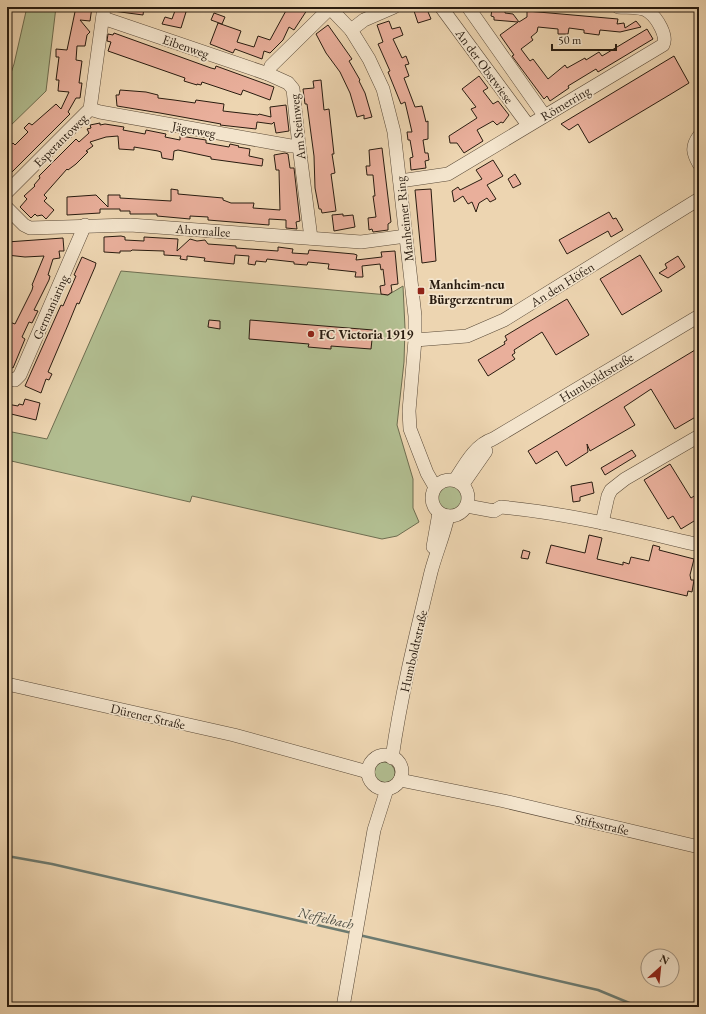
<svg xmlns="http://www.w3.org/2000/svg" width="706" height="1014" font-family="'EB Garamond',serif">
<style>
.green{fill:#b2be91;stroke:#6e6d50}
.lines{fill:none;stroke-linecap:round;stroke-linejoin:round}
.stream{stroke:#6c7a70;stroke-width:2.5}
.building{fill:#e9af9b;stroke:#291c10}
.minor-casing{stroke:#5a4a38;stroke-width:14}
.minor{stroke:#f3e4cc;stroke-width:13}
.poi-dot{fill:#8f2418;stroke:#f3e4cc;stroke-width:1.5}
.labels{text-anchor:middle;stroke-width:3.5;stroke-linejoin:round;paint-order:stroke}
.street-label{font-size:13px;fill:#291c10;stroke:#f3e4cc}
.poi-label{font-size:13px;font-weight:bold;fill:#291c10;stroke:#f3e4cc;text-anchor:start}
.water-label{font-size:14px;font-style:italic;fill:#4b4b40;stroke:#f3e4cc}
</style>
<rect width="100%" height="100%" fill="#edd5b1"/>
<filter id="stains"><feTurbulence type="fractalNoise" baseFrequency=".005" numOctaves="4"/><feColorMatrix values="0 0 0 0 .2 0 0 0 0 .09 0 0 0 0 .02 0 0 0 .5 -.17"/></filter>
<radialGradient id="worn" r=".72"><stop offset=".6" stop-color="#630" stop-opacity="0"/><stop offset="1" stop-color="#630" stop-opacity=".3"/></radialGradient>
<g class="green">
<path d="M27,7H56L46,91L7,129V85L14,64Z"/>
<path d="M121,271L388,295L403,286L405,328L404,362L397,425L413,479V508L419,522L397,536L382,539L192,496L190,502L7,460V431L47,439Z"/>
<circle cx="450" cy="497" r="13"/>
<circle cx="384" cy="773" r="11"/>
</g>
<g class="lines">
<g class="stream">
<path d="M7,856L52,864L352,933"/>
<path d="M359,935L598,990L639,1007"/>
</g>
</g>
<g class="building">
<path d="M76,7H92L90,21L80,20L90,32L87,35L85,46H77L76,60L82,61L79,83H82L80,98H76L68,112L70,114L11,173L7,169V148L13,143L15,145L28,132L24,128L29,123L32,125L56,104L61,109L69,92L58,91L59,80H56L59,57H56V49L67,50Z"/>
<path d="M114,7L144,8L143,15L113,11Z"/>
<path d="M288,7H309L294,30L289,27L283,40L270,53L264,51L262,59L235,49L233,53L210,44L218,23L241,31L237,42L254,47L258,36L270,40Z"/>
<path d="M426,7L431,19L418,23L414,11Z"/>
<path d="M176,8L186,12L181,28L162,24L165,17L172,19Z"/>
<path d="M492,9L505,11V13L513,14L519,22L527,17V11L618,19L617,24L624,23L625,28L636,21L641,27L620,32L600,30L599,35L584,33V30L569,28L568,34H558V29L538,27L537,32L531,37L533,40L521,49L530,61L533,59L548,79L565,65L567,68L585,58L586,60L599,52L602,56L647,29L653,39L598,72L596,69L568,86L569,88L550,101L547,96L544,99L512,56L514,55L500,35L518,22L494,20V17L491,16Z"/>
<path d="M214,13L225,17L222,24L211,20Z"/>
<path d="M389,21L392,29L400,27L403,35L393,39L402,58L406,56L409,64L405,65L409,76L404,78L415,107L422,106L426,122L428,121V139L423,140L425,153H428L429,160L425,161L426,168L411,170L410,158L413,157L410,140H408L407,132H412L409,119L405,102L401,104L388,72L390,71L378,44L383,42L377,25Z"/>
<path d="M328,25L352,59L349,61L360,80L359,81L365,93L372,117L364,119V115L357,117L350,93L340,72L326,53L316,34Z"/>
<path d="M114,33L211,68L215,69L216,66L274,87L270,100L243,90L241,95L202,82L201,85L197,84V85L184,81L185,78L108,51L111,42L107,41L108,34L113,35Z"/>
<path d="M674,56L689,83L671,94L589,143L578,124L569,130L561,124Z"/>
<path d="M479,76L488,88L483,91L493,104L498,101L509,115L503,123L501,122L497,125L493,121L477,130L483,141L464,153L457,143H450L449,136L477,118L471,109L476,107L462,89Z"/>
<path d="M321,80L324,110L329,109L334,154H332L335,173L331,174L336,211L322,213L321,209H319L315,188L314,156L307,104H305L303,89L314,88L313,81Z"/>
<path d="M120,90L146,92L158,95V98L174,100L195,103L196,100L224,104L223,111L258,115L259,114L271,117L270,107L286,105L289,131L276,133L274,122L272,124L257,122L256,129L220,125L221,124L160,113L117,106L116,95H119Z"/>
<path d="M100,123V125L105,124L124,127L123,130L145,134L146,130L166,134L165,137L180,140V136L206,140V143L229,147L230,144L239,146L238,147L250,149L249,156L263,159L262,166L211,159V157L178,150L174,151L173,160L162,158L161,152L158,151L134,147V150L119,149L118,136L106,137L90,142L93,146L86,151L88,152L76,164L68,170L67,169L44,195L47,198L44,201L54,210L46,219L42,215L37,216L35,214L31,218L20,207L27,199L24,196L35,186L34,185L40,178L39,176L76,139L79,142L89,133L87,129L91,128L90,125Z"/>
<path d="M382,148L391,222L388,224V230L373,232L372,229L369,230L368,218L376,217L373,196H375L373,175H367L366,166H370L369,150Z"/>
<path d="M285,153L288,154L290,168H294L300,221L296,222L297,229L286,228V220L269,219V225L208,220V217L190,216V219L157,216V214H130V211H120V209H100V213L67,215V197L96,195L108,207V195H120V198L171,201V189L178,190V194L223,198V200L231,203H254L253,208L280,210L279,170H276L274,155Z"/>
<path d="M493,160L503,176L487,185L496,199L490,202L487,198L479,203L476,212L472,202L468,204L463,196L454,202L452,191L458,187L460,190L482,179L476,170Z"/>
<path d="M515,174L521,184L513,188L508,179Z"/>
<path d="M431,189L436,261L422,263L415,190Z"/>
<path d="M609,212L613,219L616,218L623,230L611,237L608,231L567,254L559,240Z"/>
<path d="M343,214V216L353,215L355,227L334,231L332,215Z"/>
<path d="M121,236L125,237V240L144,241V237L178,239L177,251L190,239L197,241L205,240L208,244L236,246V248L278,251V247L293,249L292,253L308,254L309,250L354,254L357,255L356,260L382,257L381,252L395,251L398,284L391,285L392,292L388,295L381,294L380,286L385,285L383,269L381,270L380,264L362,266L363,277H355L356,272L328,269L329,264L308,262L307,265L294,264V262L267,259L266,262L256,261L255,265L248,264L249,256L235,255L234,264L204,261L205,258L187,256V260L180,259L181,256L164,255V251L132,250L131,251H120V253L104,252V237Z"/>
<path d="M63,238L64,251H59L60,258L53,259L48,275L50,276L49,280L34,310L38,311L32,323L29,322L22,337L25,339L13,368L7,365V321L15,324L32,290L33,286L32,285L44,256L25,257L7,255V242Z"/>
<path d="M640,255L662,291L622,315L600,279Z"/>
<path d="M678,256L685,267L668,278L659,273L667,268L665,264Z"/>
<path d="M82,257L96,263L95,267L79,304L77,303L68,325L48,372L52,374L49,380L46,379L41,393L25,386L61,305L63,306L76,276L74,275Z"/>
<path d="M567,299L589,335L556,355L542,332L514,350L515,353L512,355L515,359L488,376L478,360L505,344L504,342L507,340L505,336Z"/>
<path d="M209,320L220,321V329L208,327Z"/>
<path d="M250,320L373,330L371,349L331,346V349L308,347L309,344L249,339Z"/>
<path d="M695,350L699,357V415L675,429L651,389L624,407L635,425L590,451L587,444L588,452L566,466L557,451L536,464L528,451Z"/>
<path d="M25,399L40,403L36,420L7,413V404L18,406L19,404L23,405Z"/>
<path d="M632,450L636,456L605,475L601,468Z"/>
<path d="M670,464L691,498L699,493V518L681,529L673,516L668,519L644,480Z"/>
<path d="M592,482L594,493L580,497V501L573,502L571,486Z"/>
<path d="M589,535L602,538L597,559L623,565V562L629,564L631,557L649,561L653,545L660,547L659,550L694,559L690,575L691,580H694L692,592L688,591L687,596L546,563L551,545L585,553Z"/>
<path d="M523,550L530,552L528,559L521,558Z"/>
</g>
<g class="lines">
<defs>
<g id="minor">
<path d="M329,7L351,30L369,59L383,89L394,132L415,316V340L409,411L410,429L427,473L435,487"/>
<path d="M441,7L528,125"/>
<path d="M468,7L544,115"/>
<path d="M103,18L268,74L288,83L293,89L299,146L311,238"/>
<path d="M351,30L364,20L394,7"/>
<path d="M268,74L271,66L330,8"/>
<path d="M90,109L100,112L291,146H299"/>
<path d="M699,136C691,147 693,153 699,164"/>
<path d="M400,181L448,174L663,45C668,36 657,18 649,12C642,6 627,8 618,7"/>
<path d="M7,192L90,109L104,7"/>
<path d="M7,208L24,225L30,228L130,225L361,242L406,236"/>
<path d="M415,340L467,336L504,320L699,199"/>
<path d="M7,379L15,380L20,375L85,225"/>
<circle cx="450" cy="498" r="18"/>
<path d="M455,480C465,464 475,445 493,439L699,316"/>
<path d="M463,484L486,451"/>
<path d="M467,506L494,511L501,507C568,513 634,530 699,545"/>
<path d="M602,523L608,496L611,490L625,479L699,436"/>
<path d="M433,547L439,513"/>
<path d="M7,684L234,735L368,772"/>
<circle cx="385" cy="772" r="17"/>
<path d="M392,758C401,695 416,634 431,572C436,553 444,535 448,516"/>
<path d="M400,780L504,801L699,847"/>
<path d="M343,1007L374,830L387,789"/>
</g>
</defs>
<use href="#minor" class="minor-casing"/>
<use href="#minor" class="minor"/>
</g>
<g class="poi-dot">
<rect x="417" y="287" width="8" height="8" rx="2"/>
<circle cx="311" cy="334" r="4"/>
</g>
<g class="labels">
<g class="street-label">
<text transform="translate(186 46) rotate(19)" y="5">Eibenweg</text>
<text transform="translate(485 66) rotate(54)" y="5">An der Obstwiese</text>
<text transform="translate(565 103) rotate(-31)" y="5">Römerring</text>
<text transform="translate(297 127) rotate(-96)" y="5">Am Steinweg</text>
<text transform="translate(194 129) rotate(10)" y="5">Jägerweg</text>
<text transform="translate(60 140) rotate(-45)" y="5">Esperantoweg</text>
<text transform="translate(404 219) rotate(-96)" y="5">Manheimer Ring</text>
<text transform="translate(203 230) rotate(4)" y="5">Ahornallee</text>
<text transform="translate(562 284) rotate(-32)" y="5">An den Höfen</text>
<text transform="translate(50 307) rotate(-66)" y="5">Germaniaring</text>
<text transform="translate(596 377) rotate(-31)" y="5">Humboldtstraße</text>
<text transform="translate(413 651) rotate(-77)" y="5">Humboldtstraße</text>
<text transform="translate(148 716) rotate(13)" y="5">Dürener Straße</text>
<text transform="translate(602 824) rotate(13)" y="5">Stiftsstraße</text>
</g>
<g class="poi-label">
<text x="429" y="289">Manheim-neu<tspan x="429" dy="15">Bürgerzentrum</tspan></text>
<text x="319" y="339">FC Victoria 1919</text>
</g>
<g class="water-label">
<text transform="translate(326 918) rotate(13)" y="5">Neffelbach</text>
</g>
</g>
<rect width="706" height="1014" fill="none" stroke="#edd5b1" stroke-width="24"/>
<rect x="8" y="8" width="690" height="998" fill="none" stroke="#291c10" stroke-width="2"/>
<rect x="12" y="12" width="682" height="990" fill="none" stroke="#291c10"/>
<g transform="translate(660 968) rotate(27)"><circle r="19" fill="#f3e4cc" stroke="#a29481"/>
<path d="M0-3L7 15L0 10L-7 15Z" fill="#8f2418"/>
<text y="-6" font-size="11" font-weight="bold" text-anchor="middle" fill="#291c10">N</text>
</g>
<path d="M552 44v6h64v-6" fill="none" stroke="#291c10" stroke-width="2"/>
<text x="558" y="44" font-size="12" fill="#291c10" stroke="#f3e4cc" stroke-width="3" paint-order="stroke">50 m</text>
<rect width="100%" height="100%" filter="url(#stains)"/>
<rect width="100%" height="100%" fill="url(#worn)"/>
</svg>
